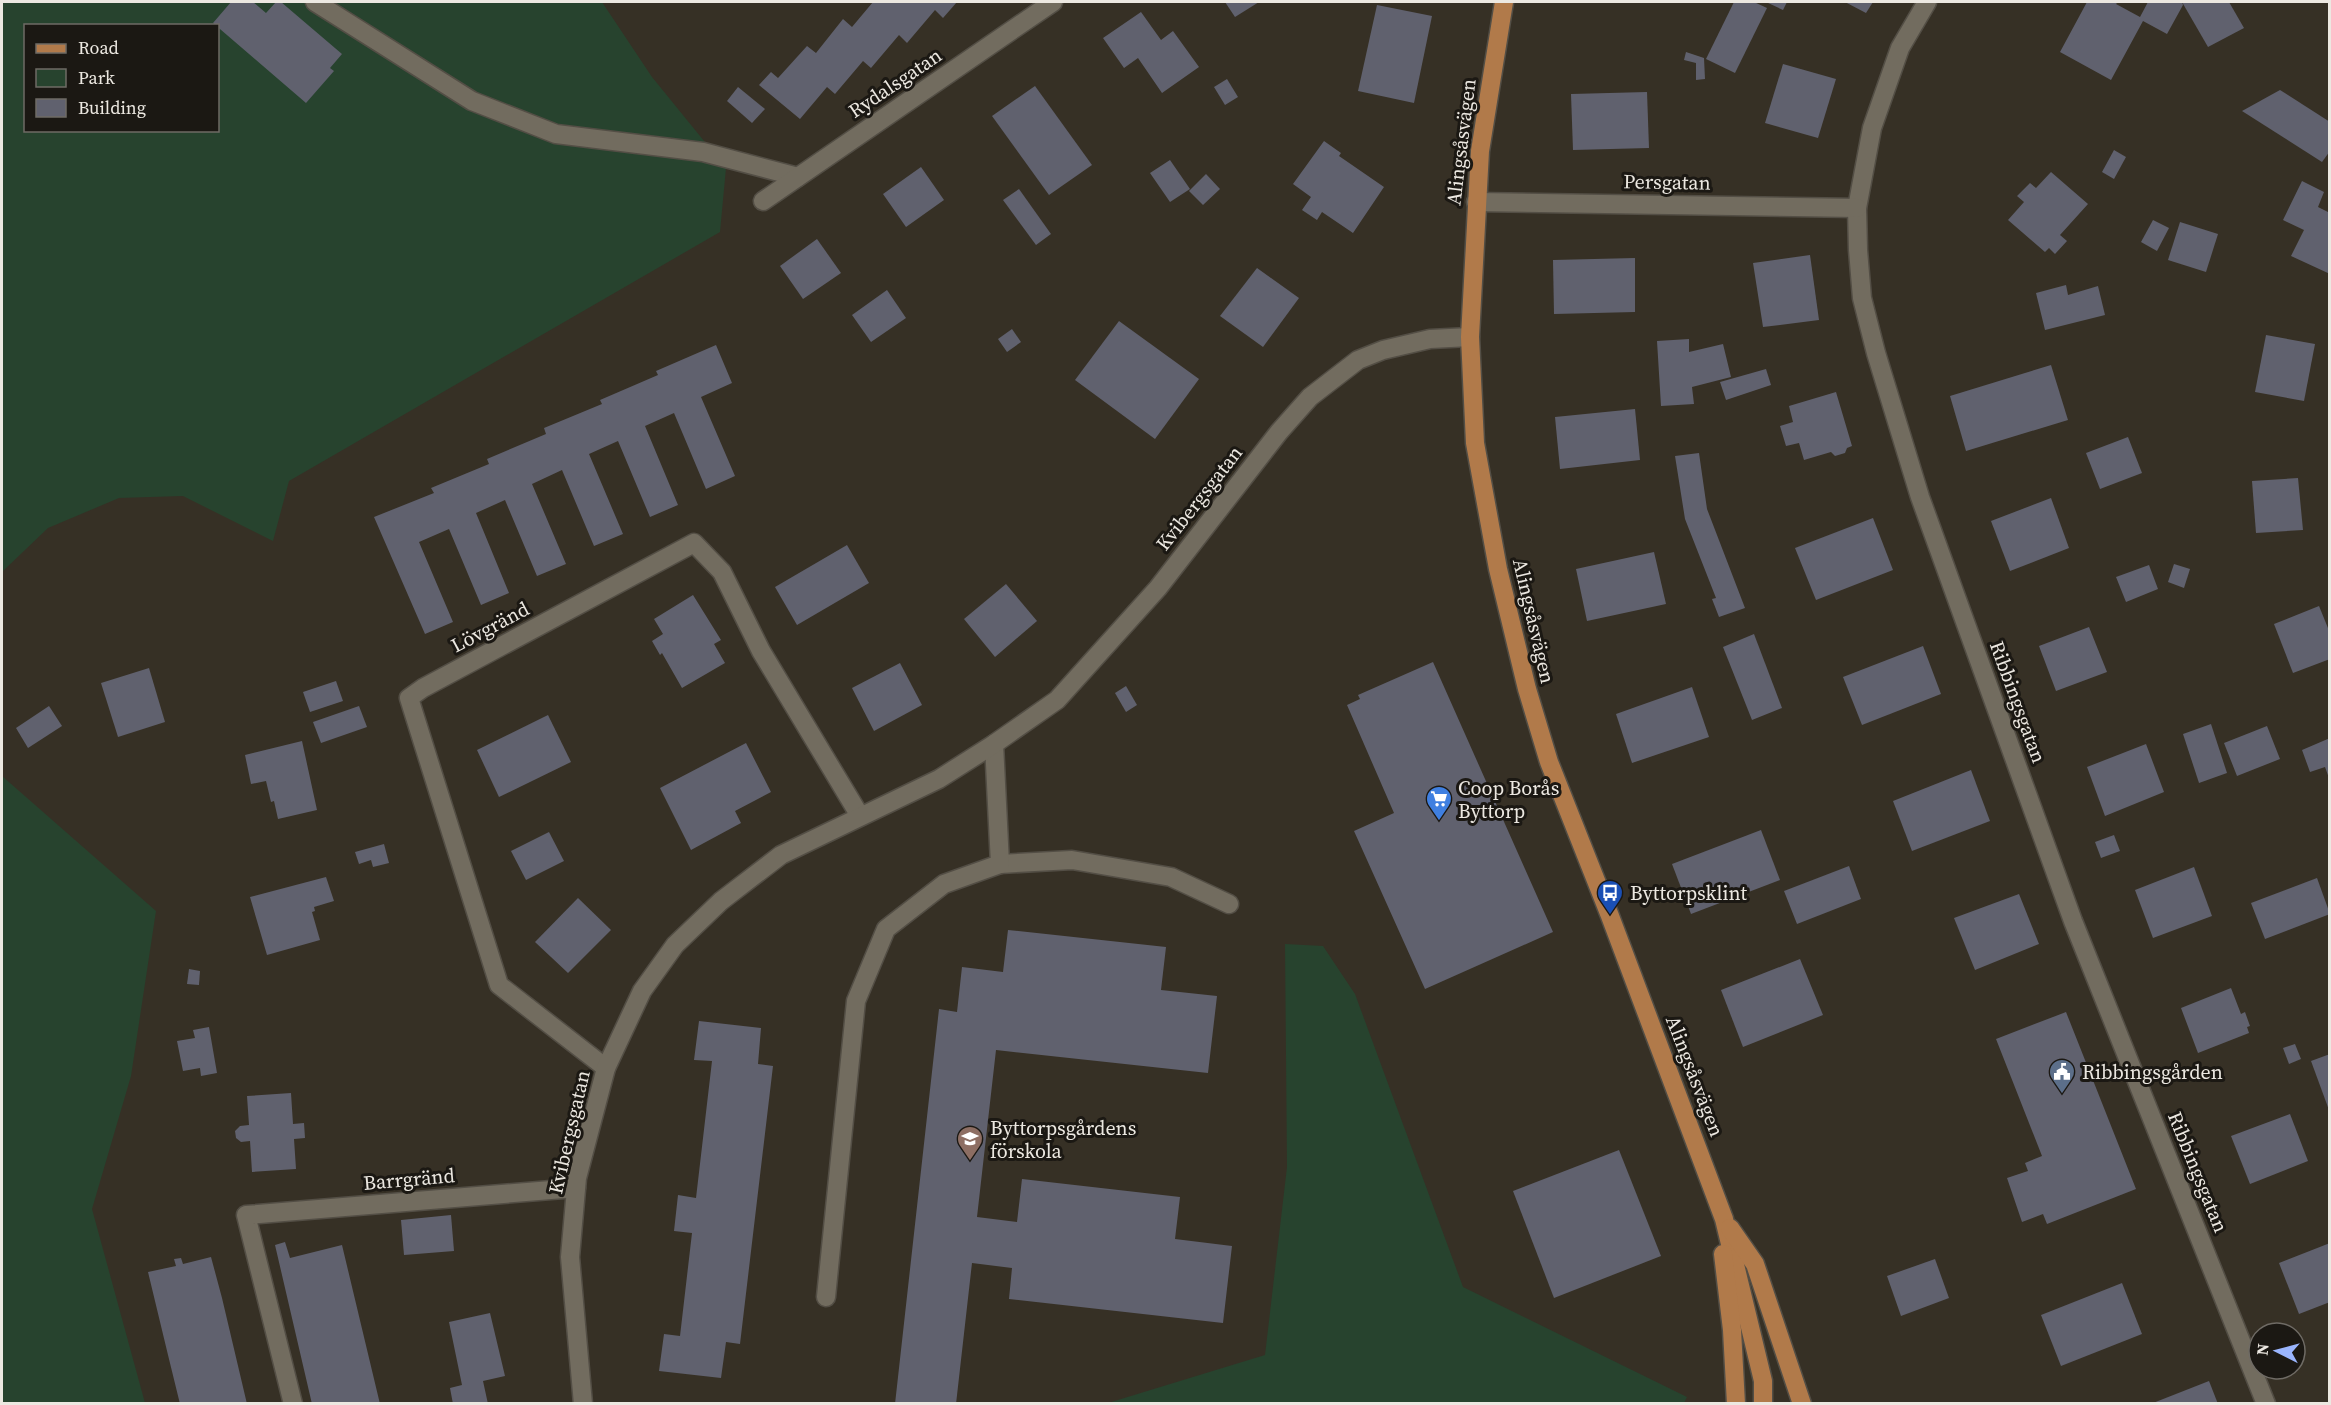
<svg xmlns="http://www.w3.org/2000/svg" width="2331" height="1405" font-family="'Source Serif 4',serif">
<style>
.green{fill:#27432e;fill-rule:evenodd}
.building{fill:#60616e}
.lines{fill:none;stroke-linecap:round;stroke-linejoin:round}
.minor-casing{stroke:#534e45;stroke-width:21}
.major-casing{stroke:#534e45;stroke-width:21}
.minor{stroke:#726c5f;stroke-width:18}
.major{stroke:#b17a4a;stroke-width:18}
.labels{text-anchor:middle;stroke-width:6;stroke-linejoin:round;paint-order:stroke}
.street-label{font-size:20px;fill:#ece8e1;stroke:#1b1813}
.poi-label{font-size:20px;fill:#ece8e1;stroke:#1b1813;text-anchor:start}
</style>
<rect width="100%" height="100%" fill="#363025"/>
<g class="green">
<path d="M2,2H602L652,77L726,168L720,232L289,481L273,541L183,496L119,498L48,528L2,572ZM26,26H218V130H26Z"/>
<path d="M2,776L156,911L131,1076L92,1209L145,1403H2Z"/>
<path d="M1285,944L1323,946L1355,994L1463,1287L1687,1397L1684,1403H1108L1265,1355L1287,1167Z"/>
</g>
<g class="building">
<path d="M231,2H253L266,13L276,2H281L342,54L330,68L334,71L306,103L213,23Z"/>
<path d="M873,2H957L943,18L935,10L907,43L899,35L871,68L863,61L835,94L827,87L800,119L759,85L771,72L778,78L807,46L816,53L843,19L852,27Z"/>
<path d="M1225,2H1259L1235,17Z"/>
<path d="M1734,2H1754L1767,8L1735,73L1706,59Z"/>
<path d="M1766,2H1787L1783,10Z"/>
<path d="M1845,2H1873L1866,13Z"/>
<path d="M2087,2H2118L2116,4L2140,17L2148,2H2182L2183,5L2167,34L2143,21L2111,80L2060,52Z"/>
<path d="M2182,2H2229L2244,28L2208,47Z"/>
<path d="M1377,5L1432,16L1414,103L1358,91Z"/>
<path d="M1141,12L1161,40L1173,31L1199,67L1162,93L1138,58L1124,68L1103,38Z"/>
<path d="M1686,52L1704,58L1705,79L1696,80V63L1684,60Z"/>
<path d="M1783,64L1836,79L1818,138L1765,123Z"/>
<path d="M1227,79L1238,97L1225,105L1214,87Z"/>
<path d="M1035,86L1092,165L1049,195L992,116Z"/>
<path d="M738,87L765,109L752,123L727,101Z"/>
<path d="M2280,90L2330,122V151L2322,162L2242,111Z"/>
<path d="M1647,92L1649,148L1573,150L1571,94Z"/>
<path d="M1324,141L1341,153L1339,156L1384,187L1353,233L1322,212L1317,220L1302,210L1311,197L1293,184Z"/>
<path d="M2114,150L2126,157L2114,179L2102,172Z"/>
<path d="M1170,160L1190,189L1170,202L1150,173Z"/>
<path d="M921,167L944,200L906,227L883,194Z"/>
<path d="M2051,172L2088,204L2060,235L2067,241L2055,254L2049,248L2045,252L2008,220L2024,202L2017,196L2030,183L2036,188Z"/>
<path d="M1206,174L1220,189L1203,205L1189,191Z"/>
<path d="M2302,181L2324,192L2318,207L2330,213V274L2291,256L2304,230L2283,220Z"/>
<path d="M1019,189L1051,234L1036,245L1003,200Z"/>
<path d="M2153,220L2169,228L2157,251L2141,242Z"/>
<path d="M2180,222L2218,234L2206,272L2168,260Z"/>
<path d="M817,239L841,273L803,299L780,266Z"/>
<path d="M1810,255L1819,320L1763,327L1753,263Z"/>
<path d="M1635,258V312L1554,314L1553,260Z"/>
<path d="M1257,268L1299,298L1263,347L1220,316Z"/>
<path d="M2066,285L2068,295L2098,286L2105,315L2045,330L2036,293Z"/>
<path d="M887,290L906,318L871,342L852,315Z"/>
<path d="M1119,321L1199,379L1155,439L1075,380Z"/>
<path d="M1012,329L1021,342L1007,352L998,339Z"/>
<path d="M2266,335L2315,344L2304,401L2255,392Z"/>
<path d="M1689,339V352L1723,344L1731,377L1692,387L1694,404L1661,406L1657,341Z"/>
<path d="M716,345L732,383L701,397L735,476L706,489L674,413L645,426L678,505L650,517L618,441L589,454L623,534L594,546L562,470L532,484L566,564L537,576L505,500L476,513L509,593L481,605L449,529L419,542L453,622L425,634L374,517L434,493L431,488L489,464L487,459L546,434L544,428L602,404L600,400L658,375L656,371Z"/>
<path d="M2051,365L2068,420L1966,451L1950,396Z"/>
<path d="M1766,369L1771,385L1726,400L1720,382Z"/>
<path d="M1836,392L1852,446L1847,448L1845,453L1835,456L1831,452L1804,460L1799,443L1786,446L1780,426L1793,422L1789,406Z"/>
<path d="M1635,409L1640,460L1560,469L1555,417Z"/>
<path d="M2128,437L2142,473L2100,489L2086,453Z"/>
<path d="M1699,453L1707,509L1745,608L1719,617L1712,599L1716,598L1685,519L1675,456Z"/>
<path d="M2298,478L2303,530L2256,533L2252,481Z"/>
<path d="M2051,498L2069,548L2010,571L1991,521Z"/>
<path d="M1873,518L1893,570L1816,600L1795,548Z"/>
<path d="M847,545L869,583L797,625L775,587Z"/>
<path d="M1654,552L1666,604L1587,621L1576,569Z"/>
<path d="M2174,564L2190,569L2184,588L2168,582Z"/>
<path d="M2149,565L2158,589L2126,602L2116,577Z"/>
<path d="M1006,584L1037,621L995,657L964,619Z"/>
<path d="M693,595L721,640L714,644L725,663L682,688L662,653L660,655L652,641L663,634L654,619Z"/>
<path d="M2319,606L2330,633V659L2293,673L2274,624Z"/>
<path d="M2089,627L2107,672L2056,691L2039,646Z"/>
<path d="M1754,634L1782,708L1752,720L1723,647Z"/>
<path d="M1923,646L1941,694L1862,725L1843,677Z"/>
<path d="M1433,662L1553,932L1425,989L1354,831L1394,813L1347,705L1360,699L1358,695Z"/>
<path d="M900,663L922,705L874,731L852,688Z"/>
<path d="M149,668L165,722L118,737L101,683Z"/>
<path d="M336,681L343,701L310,712L303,692Z"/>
<path d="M1126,686L1137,705L1126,712L1115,693Z"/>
<path d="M1692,687L1709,737L1632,763L1616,714Z"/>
<path d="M49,706L62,726L28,748L16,728Z"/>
<path d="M359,706L367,727L321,743L313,722Z"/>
<path d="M548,715L571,762L499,797L477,750Z"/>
<path d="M2211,724L2227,773L2199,783L2183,734Z"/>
<path d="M2267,726L2280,759L2237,776L2224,743Z"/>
<path d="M2330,738V778H2329L2325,767L2310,772L2302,750Z"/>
<path d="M302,741L317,810L278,819L274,801L271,802L266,781L251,784L245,755Z"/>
<path d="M746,743L771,792L735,811L741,823L691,850L660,788Z"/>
<path d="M2146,744L2164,792L2105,816L2087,767Z"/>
<path d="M1971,770L1990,821L1912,851L1893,801Z"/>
<path d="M1761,830L1780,880L1691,914L1672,864Z"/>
<path d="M549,832L564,861L526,880L511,851Z"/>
<path d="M2114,835L2120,851L2101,858L2095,842Z"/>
<path d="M384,844L389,863L373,867L371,860L359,864L355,852Z"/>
<path d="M1849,866L1861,899L1797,924L1784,891Z"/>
<path d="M2194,867L2212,916L2153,938L2135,890Z"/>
<path d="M326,877L334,901L314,907L315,911L312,912L320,940L267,955L250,897Z"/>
<path d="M2317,878L2330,914L2265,939L2251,903Z"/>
<path d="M2019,894L2039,944L1975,970L1954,918Z"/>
<path d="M578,898L611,930L568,973L535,942Z"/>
<path d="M1008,930L1166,947L1161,990L1217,996L1208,1073L996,1050L977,1217L1017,1222L1022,1179L1180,1197L1175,1239L1232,1246L1223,1323L1009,1299L1012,1268L972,1263L956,1404H895L939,1009L957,1012L962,967L1003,972Z"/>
<path d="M1800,959L1823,1015L1743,1047L1721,990Z"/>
<path d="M189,969L200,971L199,985L187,984Z"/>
<path d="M2231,988L2241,1014L2245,1012L2250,1026L2247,1027L2249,1033L2198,1053L2181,1008Z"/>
<path d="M2066,1012L2136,1189L2047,1224L2043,1214L2022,1222L2007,1178L2028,1171L2025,1163L2042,1156L1996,1039Z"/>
<path d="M699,1021L761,1028L758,1064L773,1066L740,1344L726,1342L721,1378L659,1371L664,1334L680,1336L692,1233L674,1231L678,1195L696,1198L712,1061L694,1060Z"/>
<path d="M209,1027L217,1073L201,1076L200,1068L183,1071L177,1041L195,1038L193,1030Z"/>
<path d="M2295,1044L2301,1059L2289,1064L2283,1048Z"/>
<path d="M2330,1054V1110H2329L2311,1061Z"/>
<path d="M291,1093L293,1124L304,1123L305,1138L294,1139L296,1169L252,1172L250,1141L241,1142L236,1138L235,1131L240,1126L249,1125L247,1096Z"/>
<path d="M2290,1114L2308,1161L2250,1184L2231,1136Z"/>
<path d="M1619,1150L1661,1256L1554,1298L1513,1191Z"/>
<path d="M451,1215L454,1251L404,1255L401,1220Z"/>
<path d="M285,1242L290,1258L342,1245L380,1404H312L275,1245Z"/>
<path d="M2330,1243V1302L2299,1314L2279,1263Z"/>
<path d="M211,1257L222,1298L247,1404H180L168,1355L148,1272L176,1266L174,1259L181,1258L183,1264Z"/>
<path d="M1935,1259L1949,1298L1901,1316L1887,1276Z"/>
<path d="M2122,1283L2142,1334L2061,1366L2041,1315Z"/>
<path d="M490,1313L505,1376L483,1381L488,1404H453L450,1388L462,1385L449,1322Z"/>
<path d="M2209,1381L2218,1404H2153V1403Z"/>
</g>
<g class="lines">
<defs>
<g id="minor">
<path d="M315,2L472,101L556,134L703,152L798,177"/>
<path d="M1927,2L1900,48L1872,128L1857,208L1858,250L1862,298L1876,353L1920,497L2073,921L2266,1404"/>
<path d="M763,201L1053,2"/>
<path d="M1476,202L1857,208"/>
<path d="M1000,864L1072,860L1171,877L1229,904"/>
<path d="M606,1068L499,985L409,698L423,688L694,543L722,572L761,651L860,816"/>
<path d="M826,1297L856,1001L886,929L944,884L1000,864L994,744"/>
<path d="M293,1404L246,1215L576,1188"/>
<path d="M583,1404L570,1257L577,1178L606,1068L642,991L675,945L721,901L781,855L939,779L994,744L1057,700L1158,588L1279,432L1310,397L1358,360L1383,350L1430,339L1470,337"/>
</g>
<g id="major">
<path d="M1504,2L1480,151L1470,337L1475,443L1498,569L1527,689L1549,762L1610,916L1724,1219L1763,1381V1404"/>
<path d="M1730,1228L1755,1264L1802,1404"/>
<path d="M1723,1254L1732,1330L1736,1404"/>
</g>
</defs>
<use href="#minor" class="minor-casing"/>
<use href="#major" class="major-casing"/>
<use href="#minor" class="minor"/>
<use href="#major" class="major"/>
</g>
<defs>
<symbol id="supermarket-pin" viewBox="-11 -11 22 30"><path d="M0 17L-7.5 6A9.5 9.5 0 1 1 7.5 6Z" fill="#3f7fe0" stroke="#1b1813"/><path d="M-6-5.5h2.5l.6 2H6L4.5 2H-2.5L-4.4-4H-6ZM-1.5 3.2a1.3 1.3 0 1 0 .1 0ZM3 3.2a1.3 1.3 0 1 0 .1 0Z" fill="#fff"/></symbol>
<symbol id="bus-pin" viewBox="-11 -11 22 30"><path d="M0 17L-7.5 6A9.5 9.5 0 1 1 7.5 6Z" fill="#1a4fb4" stroke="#1b1813"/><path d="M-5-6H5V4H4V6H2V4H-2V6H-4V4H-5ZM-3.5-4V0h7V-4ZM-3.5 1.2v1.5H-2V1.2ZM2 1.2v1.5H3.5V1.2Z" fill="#fff"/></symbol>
<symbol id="civic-pin" viewBox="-11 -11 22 30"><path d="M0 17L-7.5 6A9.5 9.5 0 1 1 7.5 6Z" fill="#5c6f8a" stroke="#1b1813"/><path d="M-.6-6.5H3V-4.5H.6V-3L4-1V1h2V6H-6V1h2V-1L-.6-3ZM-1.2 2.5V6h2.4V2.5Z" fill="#fff"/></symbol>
<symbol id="school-pin" viewBox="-11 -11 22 30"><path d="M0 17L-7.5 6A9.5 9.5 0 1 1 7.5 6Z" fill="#8d6e63" stroke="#1b1813"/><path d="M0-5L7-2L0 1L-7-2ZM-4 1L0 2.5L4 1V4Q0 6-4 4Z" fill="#fff"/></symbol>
</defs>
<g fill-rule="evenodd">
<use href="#supermarket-pin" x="1424" y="784" width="30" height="40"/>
<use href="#bus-pin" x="1595" y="878" width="30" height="40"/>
<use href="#civic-pin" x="2047" y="1057" width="30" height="40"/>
<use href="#school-pin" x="955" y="1124" width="30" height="40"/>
</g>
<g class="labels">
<g class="street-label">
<text transform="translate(895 83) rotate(-34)" y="7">Rydalsgatan</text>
<text transform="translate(1461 142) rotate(-83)" y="7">Alingsåsvägen</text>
<text transform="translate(1667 182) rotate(1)" y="7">Persgatan</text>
<text transform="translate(1199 498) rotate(-52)" y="7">Kvibergsgatan</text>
<text transform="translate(1534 621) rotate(77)" y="7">Alingsåsvägen</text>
<text transform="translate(490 627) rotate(-28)" y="7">Lövgränd</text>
<text transform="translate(2018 702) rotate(70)" y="7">Ribbingsgatan</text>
<text transform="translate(1695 1076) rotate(69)" y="7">Alingsåsvägen</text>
<text transform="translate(569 1132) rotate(-77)" y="7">Kvibergsgatan</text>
<text transform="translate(2198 1172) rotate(68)" y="7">Ribbingsgatan</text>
<text transform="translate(409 1179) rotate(-5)" y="7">Barrgränd</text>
</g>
<g class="poi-label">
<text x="1458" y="795">Coop Borås<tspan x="1458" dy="23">Byttorp</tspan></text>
<text x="1630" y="900">Byttorpsklint</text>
<text x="2082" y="1079">Ribbingsgården</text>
<text x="990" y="1135">Byttorpsgårdens<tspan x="990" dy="23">förskola</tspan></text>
</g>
</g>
<rect width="2331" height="1405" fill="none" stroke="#ece8e1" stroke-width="6"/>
<rect x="24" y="24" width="195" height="108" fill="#1b1813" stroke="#6f6b65" stroke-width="1.5"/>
<rect x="36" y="44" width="30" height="9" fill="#b17a4a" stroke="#6f6b65" stroke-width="1.5"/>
<text x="78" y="54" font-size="18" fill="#ece8e1">Road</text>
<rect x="36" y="69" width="30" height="18" fill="#27432e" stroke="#6f6b65" stroke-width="1.5"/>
<text x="78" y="84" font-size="18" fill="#ece8e1">Park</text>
<rect x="36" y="99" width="30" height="18" fill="#60616e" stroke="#6f6b65" stroke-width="1.5"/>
<text x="78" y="114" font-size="18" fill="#ece8e1">Building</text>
<g transform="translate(2277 1351) rotate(276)"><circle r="28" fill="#1b1813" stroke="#6f6b65" stroke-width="1.5"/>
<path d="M0-4.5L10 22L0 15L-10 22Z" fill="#9ab5fd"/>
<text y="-9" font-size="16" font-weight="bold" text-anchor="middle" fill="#ece8e1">N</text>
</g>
</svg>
